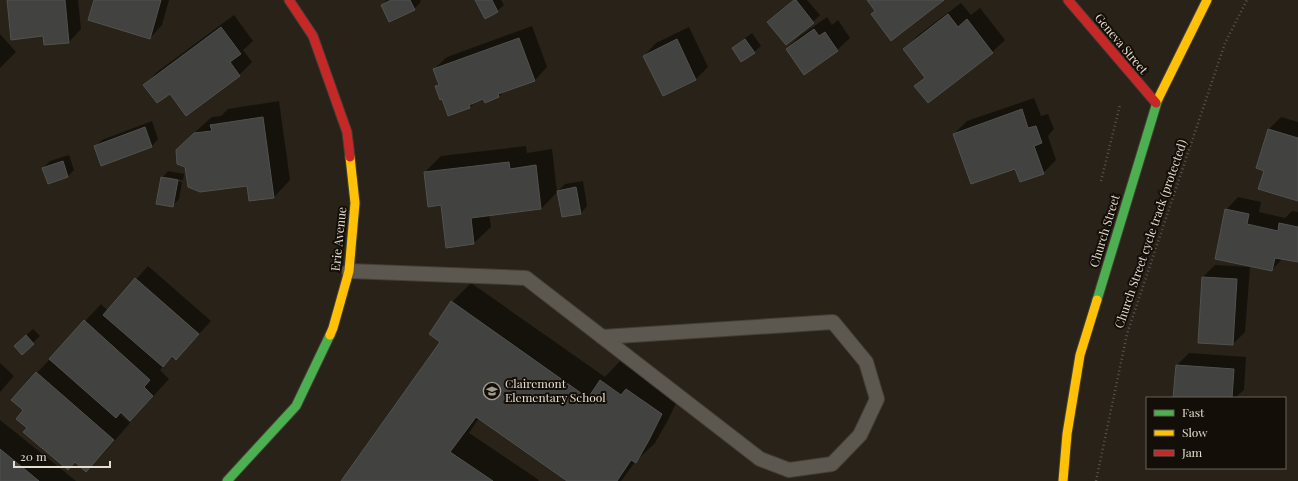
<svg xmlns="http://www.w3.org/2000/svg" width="1298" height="481" font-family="'Playfair Display',serif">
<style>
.shadow{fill:#0007}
.building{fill:#424241;stroke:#515150}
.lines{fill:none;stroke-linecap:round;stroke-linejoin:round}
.lane-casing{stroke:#433e36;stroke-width:16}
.fast-casing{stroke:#433e36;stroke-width:11}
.slow-casing{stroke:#433e36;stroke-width:11}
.jam-casing{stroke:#433e36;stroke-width:11}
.path{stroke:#5a564f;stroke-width:2.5;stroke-dasharray:1 3;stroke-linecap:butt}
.lane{stroke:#5c574f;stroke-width:14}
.fast{stroke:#4caf50;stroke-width:9}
.slow{stroke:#ffc107;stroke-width:9}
.jam{stroke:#c62828;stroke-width:9}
.labels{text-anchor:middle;stroke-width:4;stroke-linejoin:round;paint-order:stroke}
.street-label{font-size:12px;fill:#e4ddd1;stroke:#130e07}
.poi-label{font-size:12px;fill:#e4ddd1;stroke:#130e07;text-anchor:start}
</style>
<rect width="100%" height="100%" fill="#282218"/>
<g class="shadow">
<path d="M8,0H78L81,29L69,42L44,35Z"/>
<path d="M95,0H169L162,25L150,38Z"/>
<path d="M387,0H420L421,2L414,9L382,5Z"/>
<path d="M476,0H501L504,5L497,11Z"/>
<path d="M794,0H807L820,15L813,22H768Z"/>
<path d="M961,3L971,15L980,8L1005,40L992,52L916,86L926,77L905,49L917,36Z"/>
<path d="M234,15L253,41L243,50L252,62L239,75L186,114L170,93L145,85L157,72Z"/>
<path d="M827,17L832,25L838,20L850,38L837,50L787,49L799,37Z"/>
<path d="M532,26L547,67L535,80L505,91L499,96L485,101L483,98L476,101L469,108L442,97L436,86L439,83L434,69L447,57Z"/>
<path d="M689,27L708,67L696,79L663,95L644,56L656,43Z"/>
<path d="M752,33L761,46L754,52L733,48L740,42Z"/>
<path d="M0,34L16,52L0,68Z"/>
<path d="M1034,98L1041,116L1048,114L1054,129L1048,136L1056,160L1043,173L1016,168L954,134L967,121Z"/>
<path d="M279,101L290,180L274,197L248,184L194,133L212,117L221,116L228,109Z"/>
<path d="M1281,117L1298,122V200L1265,170L1269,129Z"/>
<path d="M152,121L158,139L152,146L102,164L95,147L102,140Z"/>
<path d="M526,146L527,153L552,149L557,192L565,184L583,181L587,206L581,213L563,216L558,191L541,209L489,214L491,227L474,243L442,204L425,172L441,156Z"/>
<path d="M69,155L74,170L68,176L43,168L50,161Z"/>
<path d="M168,171L184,174L183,180L166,177V179L182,182L179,199L172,206L162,178Z"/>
<path d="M1238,197L1261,202L1259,212L1285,218L1292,211L1298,212V261L1283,258L1272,270L1226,210Z"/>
<path d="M1215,265L1250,267L1245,332L1233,344L1203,277Z"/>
<path d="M148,266L211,321L176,359L173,356L160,370L169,379L147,403L130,420L121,411L119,413L130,423L103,454L86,470L29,428L24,410L37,373L101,304L108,311Z"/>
<path d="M471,283L605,377L620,361L641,376L646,370L680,395L668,420L655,443L635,462L621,481H569L479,418L469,433L539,480L538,481H342L441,342L452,302Z"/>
<path d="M33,329L40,336L22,353L15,346Z"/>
<path d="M1189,353L1246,357L1244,390L1237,396V398H1174L1177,365Z"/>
<path d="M0,363L14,376L0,392Z"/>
<path d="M0,420L76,481H0Z"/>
</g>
<g class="building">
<path d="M7,0H65L69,43L44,45L43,36L11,40Z"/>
<path d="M94,0H161L150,39L88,20Z"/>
<path d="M391,0H410L415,10L389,22L381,5Z"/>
<path d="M475,0H492L498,12L485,19Z"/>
<path d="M794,0H796L814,23L786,45L767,22Z"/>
<path d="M867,0H944L891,41L871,14L875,11Z"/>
<path d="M948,14L958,27L967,19L993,53L928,103L914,86L925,78L903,49Z"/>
<path d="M221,27L241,54L230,62L240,76L186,116L170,94L157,103L143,85Z"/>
<path d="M814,29L819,36L825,32L838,51L804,75L786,49Z"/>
<path d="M519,38L535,81L498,94L499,97L485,103L483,99L469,105L470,108L448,116L442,99L440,100L435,86L439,85L433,69Z"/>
<path d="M677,39L696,80L663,96L643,56Z"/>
<path d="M745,39L755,53L741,62L732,48Z"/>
<path d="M1022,109L1028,128L1036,126L1042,143L1034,146L1044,174L1020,182L1015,169L971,184L953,134Z"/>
<path d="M263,117L274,198L249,201L247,186L200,192L188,187L185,167L177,164L176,150L194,133L212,131L210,125Z"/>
<path d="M145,127L152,147L101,166L94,146Z"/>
<path d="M1268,129L1298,138V201L1258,189L1264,171L1256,168Z"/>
<path d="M63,161L68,177L48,184L42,168Z"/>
<path d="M509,162L510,169L536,165L541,209L471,218L474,244L446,248L441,205L428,207L424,172Z"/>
<path d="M161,177L178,180L173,207L156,204Z"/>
<path d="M576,187L581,214L562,217L557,191Z"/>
<path d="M1225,209L1249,214L1247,224L1278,231L1279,223L1298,227V262L1275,258L1272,271L1215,259Z"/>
<path d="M1202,277L1237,279L1233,345L1198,343Z"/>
<path d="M135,278L199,334L176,360L172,356L163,367L103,315Z"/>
<path d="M451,301L588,398L600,380L621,395L626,389L662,414L649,440L636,463L631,460L617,481H567L476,417L450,452L493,481H341L440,342L429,334Z"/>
<path d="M84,320L150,380L144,387L153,396L130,421L121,412L116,418L49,359Z"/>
<path d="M26,335L34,344L22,355L14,346Z"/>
<path d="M1176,365L1234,369L1232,398H1173Z"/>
<path d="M36,372L114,440L86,472L75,462L68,470L23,432L27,428L16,419L23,410L11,400Z"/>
<path d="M0,449L39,481H0Z"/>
</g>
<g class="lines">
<defs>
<path id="lane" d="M349,271L526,278L760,459L789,470L832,464L860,435L877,399L866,362L833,322L602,337"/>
<g id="fast">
<path d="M1097,300L1158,99"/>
<path d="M227,481L296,406L330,335"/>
</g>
<g id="slow">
<path d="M1158,99L1207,0"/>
<path d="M330,335L333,328L349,271L355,203L350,157"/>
<path d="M1063,481L1067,434L1080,355L1097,300"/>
</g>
<g id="jam">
<path d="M289,0L313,36L347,132L350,157"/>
<path d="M1068,0L1156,103"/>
</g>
</defs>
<use href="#lane" class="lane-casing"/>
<use href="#fast" class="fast-casing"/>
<use href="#slow" class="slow-casing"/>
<use href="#jam" class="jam-casing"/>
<g class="path">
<path d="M1101,181L1120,105"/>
<path d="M1096,481L1127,334L1225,43L1247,0"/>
</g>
<use href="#lane" class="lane"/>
<use href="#fast" class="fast"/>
<use href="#slow" class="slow"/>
<use href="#jam" class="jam"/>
</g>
<defs>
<symbol id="school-ring" viewBox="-11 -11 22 22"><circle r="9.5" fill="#130e07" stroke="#a29c90" stroke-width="1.5"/><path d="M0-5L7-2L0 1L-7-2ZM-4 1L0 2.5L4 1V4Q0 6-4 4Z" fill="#a29c90"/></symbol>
</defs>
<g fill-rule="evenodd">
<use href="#school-ring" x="482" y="381" width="20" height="20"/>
</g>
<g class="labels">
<g class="street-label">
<text transform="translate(1121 44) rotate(50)" y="4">Geneva Street</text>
<text transform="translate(1105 231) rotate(-73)" y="4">Church Street</text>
<text transform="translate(1151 234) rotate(-71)" y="4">Church Street cycle track (protected)</text>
<text transform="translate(339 239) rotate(-84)" y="4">Erie Avenue</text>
</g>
<g class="poi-label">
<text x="505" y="388">Clairemont<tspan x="505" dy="14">Elementary School</tspan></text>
</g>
</g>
<rect x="1146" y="397" width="140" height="72" fill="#130e07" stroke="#676158"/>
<rect x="1154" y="410" width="20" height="6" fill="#4caf50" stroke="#676158"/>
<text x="1182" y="417" font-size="12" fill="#e4ddd1">Fast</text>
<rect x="1154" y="430" width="20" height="6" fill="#ffc107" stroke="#676158"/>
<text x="1182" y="437" font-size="12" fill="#e4ddd1">Slow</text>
<rect x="1154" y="450" width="20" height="6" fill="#c62828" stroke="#676158"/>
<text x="1182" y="457" font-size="12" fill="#e4ddd1">Jam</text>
<path d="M14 461v6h96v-6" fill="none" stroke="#e4ddd1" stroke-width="2"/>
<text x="20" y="461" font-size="12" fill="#e4ddd1" stroke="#130e07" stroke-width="3" paint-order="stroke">20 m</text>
</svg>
